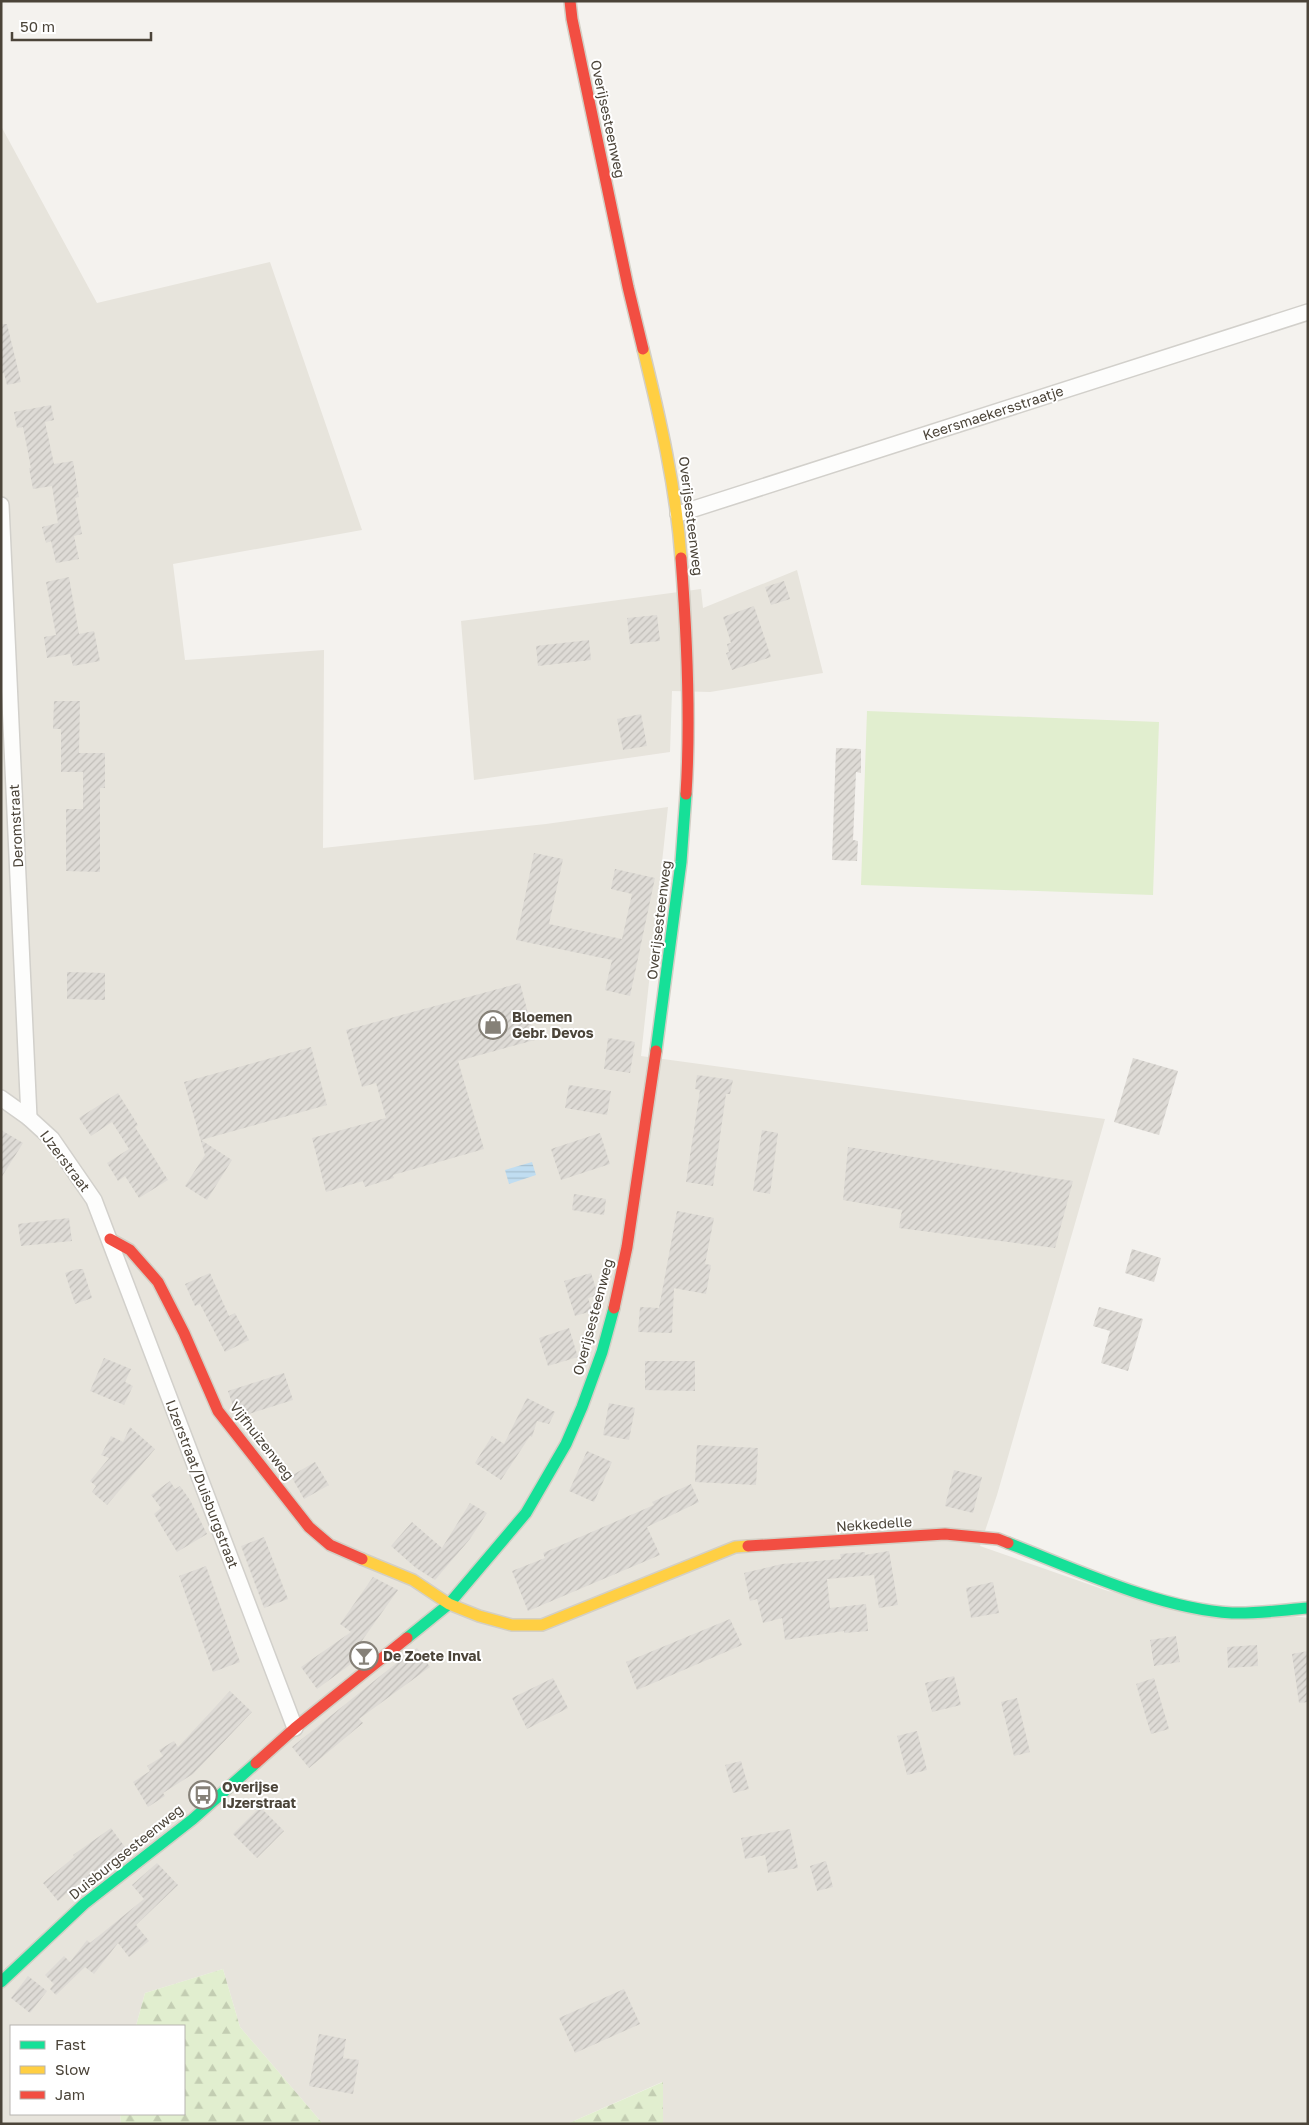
<svg xmlns="http://www.w3.org/2000/svg" width="1309" height="2125" font-family="'Golos Text',sans-serif">
<style>
.residential{fill:#e7e4dc}
.forest{fill:url(#forest-firs)}
.pitch{fill:#e1eecf}
.water{fill:url(#water-rules)}
.building{fill:url(#building-hatch)}
.lines{fill:none;stroke-linecap:round;stroke-linejoin:round}
.street-casing{stroke:#d2d0cb;stroke-width:18}
.fast-casing{stroke:#d3cfc5;stroke-width:14}
.slow-casing{stroke:#d3cfc5;stroke-width:14}
.jam-casing{stroke:#d3cfc5;stroke-width:14}
.street{stroke:#fdfdfc;stroke-width:15}
.fast{stroke:#16e098;stroke-width:11}
.slow{stroke:#ffcf43;stroke-width:11}
.jam{stroke:#f24e42;stroke-width:11}
.labels{text-anchor:middle;stroke-width:4;stroke-linejoin:round;paint-order:stroke}
.street-label{font-size:14px;fill:#4b4439;stroke:#fff}
.poi-label{font-size:14px;font-weight:bold;fill:#4b4439;stroke:#fff;text-anchor:start}
</style>
<defs>
<pattern id="forest-firs" width="22" height="20" patternUnits="userSpaceOnUse" patternTransform="scale(1.25)"><rect width="22" height="20" fill="#e1eecf"/><path d="M5 1l3.5 6h-7zM16 11l3.5 6h-7z" fill="#c3cdb2"/></pattern>
<pattern id="water-rules" width="6" height="5" patternUnits="userSpaceOnUse" patternTransform="scale(1.25)"><rect width="6" height="5" fill="#c0ddf1"/><path d="M0 2.5h6" fill="none" stroke="#a6bfcf"/></pattern>
<pattern id="building-hatch" width="6" height="6" patternUnits="userSpaceOnUse" patternTransform="scale(1.25)"><rect width="6" height="6" fill="#dedbd6"/><path d="M-1 1l2-2M0 6l6-6M5 7l2-2" fill="none" stroke="#c0bdb8"/></pattern>
</defs>
<rect width="100%" height="100%" fill="#f4f2ee"/>
<g class="residential">
<path d="M1,126L97,303L270,262L362,530L173,564L185,660L324,650L323,848L546,824L668,807L641,1056L1105,1119L997,1495L980,1546L1108,1591L1308,1618V2124H663L662,2082L567,2124H323L240,2027L223,1969L145,1993L136,2026H11V2114H120L121,2124H1Z"/>
<path d="M797,570L823,673L710,692L672,691L670,752L474,780L461,621L701,589L703,608Z"/>
</g>
<g class="forest">
<path d="M223,1969L240,2027L323,2124H121L120,2114H184V2026H136L145,1993Z"/>
<path d="M663,2082V2124H567Z"/>
</g>
<path class="pitch" d="M867,711L1159,722L1153,895L861,885Z"/>
<path class="water" d="M532,1162L536,1175L509,1184L505,1170Z"/>
<g class="building">
<path d="M1,324H7L21,382L7,385L4,373L1,374Z"/>
<path d="M51,405L54,420L45,422L54,464L73,461L79,497L75,498L82,534L74,536L79,559L56,563L51,541L46,543L42,527L58,523L52,486L33,489L29,468H31L23,427L17,428L14,412Z"/>
<path d="M69,577L79,634L94,631L100,661L73,666L70,654L47,658L44,637L56,635L46,582Z"/>
<path d="M784,581L790,599L771,605L765,587Z"/>
<path d="M754,606L771,657L732,670L726,653L729,652L727,644L731,643L723,617Z"/>
<path d="M657,615L660,641L630,644L627,618Z"/>
<path d="M589,640L591,660L538,666L536,646Z"/>
<path d="M54,701H80L79,753H105V788H100V872L66,871V809H83V772H61V729H53Z"/>
<path d="M641,714L647,746L623,750L617,719Z"/>
<path d="M836,748L861,749V773L856,772L853,840L858,841L857,861L832,860Z"/>
<path d="M534,853L563,859L549,924L622,939L632,894L611,889L615,869L655,878L630,996L605,990L612,960L516,940Z"/>
<path d="M67,972L105,973V1000L67,999Z"/>
<path d="M520,983L535,1040L458,1061L484,1149L393,1175L394,1178L365,1187L363,1181L326,1192L312,1138L386,1118L376,1083L362,1087L346,1030Z"/>
<path d="M608,1038L635,1042L630,1073L604,1069Z"/>
<path d="M311,1047L327,1105L201,1140L232,1160L207,1200L185,1186L205,1155L184,1082Z"/>
<path d="M1133,1058L1178,1071L1159,1135L1114,1122Z"/>
<path d="M697,1075L733,1080L730,1094H726L713,1186L686,1182L700,1090L695,1089Z"/>
<path d="M569,1085L611,1091L607,1115L565,1108Z"/>
<path d="M118,1093L138,1125L135,1127L168,1180L139,1198L125,1176L118,1181L107,1163L129,1149L112,1122L91,1136L79,1118Z"/>
<path d="M1,1130L23,1143L1,1178Z"/>
<path d="M762,1130L778,1133L770,1194L753,1191Z"/>
<path d="M600,1133L610,1164L561,1180L551,1149Z"/>
<path d="M848,1147L1073,1181L1055,1248L899,1228L902,1210L843,1200Z"/>
<path d="M574,1194L606,1199L604,1215L572,1210Z"/>
<path d="M677,1211L714,1218L705,1264L711,1265L706,1294L674,1288L672,1333L638,1332L640,1307L659,1308Z"/>
<path d="M69,1218L72,1241L21,1246L18,1224Z"/>
<path d="M1132,1249L1161,1258L1154,1282L1125,1273Z"/>
<path d="M77,1269H83L92,1298L75,1304L65,1273Z"/>
<path d="M210,1273L229,1316L235,1313L249,1340L225,1352L200,1304L195,1306L185,1284Z"/>
<path d="M591,1273L598,1295L588,1298L592,1311L575,1316L564,1281Z"/>
<path d="M1099,1307L1143,1319L1128,1371L1101,1363L1110,1331L1093,1326Z"/>
<path d="M569,1328L578,1357L548,1366L539,1338Z"/>
<path d="M104,1358L131,1369L125,1382L133,1386L124,1405L90,1391Z"/>
<path d="M645,1361H695V1391L645,1390Z"/>
<path d="M284,1373L293,1400L239,1417L235,1412L228,1391Z"/>
<path d="M527,1398L555,1412L549,1424L537,1421L532,1437L530,1436L501,1480L475,1463L492,1436L504,1444Z"/>
<path d="M609,1403L635,1408L629,1440L603,1435Z"/>
<path d="M130,1427L155,1449L107,1505L92,1492L96,1486L90,1481L109,1458L101,1455L111,1436L123,1442Z"/>
<path d="M697,1445L758,1448L756,1485L695,1482Z"/>
<path d="M587,1451L612,1462L594,1502L569,1491Z"/>
<path d="M315,1462L329,1485L304,1499L291,1476Z"/>
<path d="M954,1470L982,1477L973,1513L945,1506Z"/>
<path d="M170,1481L175,1489L180,1486L190,1500L207,1534L177,1552L154,1514L161,1508L151,1495Z"/>
<path d="M691,1484L699,1502L647,1527L660,1555L528,1611L512,1571L545,1558L543,1553L654,1505L652,1502Z"/>
<path d="M470,1503L487,1513L470,1539L435,1580L416,1568L391,1546L412,1522L442,1548Z"/>
<path d="M264,1537L288,1599L264,1608L241,1546Z"/>
<path d="M889,1551L898,1605L879,1608L874,1575L827,1579L830,1608L866,1604L868,1631L844,1633V1631L785,1640L782,1618L763,1623L757,1599L750,1601L744,1573L782,1564L841,1559L840,1554L865,1552V1555Z"/>
<path d="M206,1566L240,1662L213,1672L179,1576Z"/>
<path d="M373,1577L398,1590L351,1656L355,1661L317,1689L301,1667L351,1632L340,1624Z"/>
<path d="M993,1582L999,1613L971,1618L966,1588Z"/>
<path d="M730,1619L742,1645L637,1690L626,1662Z"/>
<path d="M1176,1636L1180,1662L1154,1666L1150,1640Z"/>
<path d="M1257,1645L1258,1666L1228,1668L1227,1647Z"/>
<path d="M417,1648L430,1667L359,1719L363,1723L309,1768L292,1747L394,1665Z"/>
<path d="M1308,1651V1702L1299,1703L1292,1654Z"/>
<path d="M954,1676L961,1705L932,1712L925,1683Z"/>
<path d="M553,1678L568,1708L527,1729L512,1698Z"/>
<path d="M1154,1678L1169,1729L1151,1734L1136,1684Z"/>
<path d="M230,1691L252,1712L193,1774L163,1793L165,1796L148,1807L133,1782L150,1771L147,1766L163,1756L159,1750L174,1741L178,1747Z"/>
<path d="M1017,1698L1030,1752L1014,1756L1001,1702Z"/>
<path d="M917,1731L927,1770L907,1775L897,1736Z"/>
<path d="M741,1761L749,1789L733,1793L725,1765Z"/>
<path d="M260,1807L284,1831L257,1858L233,1834Z"/>
<path d="M111,1828L127,1850L69,1891L58,1901L43,1883L74,1857L73,1855Z"/>
<path d="M790,1829L798,1868L768,1873L765,1855L745,1859L741,1838Z"/>
<path d="M826,1861L833,1887L817,1891L810,1866Z"/>
<path d="M157,1863L178,1885L136,1925L149,1941L129,1957L118,1943L94,1974L85,1967L56,1995L50,1989L54,1984L45,1975L64,1956L70,1962L87,1940L90,1943L144,1899L132,1885Z"/>
<path d="M28,1976L47,1991L30,2013L11,1998Z"/>
<path d="M624,1989L640,2024L575,2053L559,2018Z"/>
<path d="M319,2034L346,2039L343,2058L359,2060L353,2094L309,2086Z"/>
</g>
<g class="lines">
<defs>
<g id="street">
<path d="M1,505L29,1118"/>
<path d="M678,514L1308,312"/>
<path d="M1,1098L29,1118L52,1139L94,1200L295,1728"/>
</g>
<g id="fast">
<path d="M656,1051L681,862L686,794"/>
<path d="M1008,1543C1075,1569 1160,1609 1232,1613C1257,1614 1283,1610 1308,1608"/>
<path d="M407,1638L449,1604L526,1513L566,1444L582,1407L602,1352L614,1308"/>
<path d="M1,1982L84,1904L193,1819L256,1763"/>
</g>
<g id="slow">
<path d="M643,349C660,418 676,487 681,558"/>
<path d="M362,1559L413,1580L449,1604L479,1616L512,1625H542L735,1547L748,1546"/>
</g>
<g id="jam">
<path d="M570,1L572,19L628,287L643,349"/>
<path d="M681,558C687,636 691,716 686,794"/>
<path d="M110,1239L130,1250L158,1282L184,1333L218,1411L309,1527L330,1545L362,1559"/>
<path d="M614,1308L627,1247L656,1051"/>
<path d="M748,1546L945,1534L998,1539L1008,1543"/>
<path d="M256,1763L295,1728L407,1638"/>
</g>
</defs>
<use href="#street" class="street-casing"/>
<use href="#fast" class="fast-casing"/>
<use href="#slow" class="slow-casing"/>
<use href="#jam" class="jam-casing"/>
<use href="#street" class="street"/>
<use href="#fast" class="fast"/>
<use href="#slow" class="slow"/>
<use href="#jam" class="jam"/>
</g>
<defs>
<symbol id="shop-ring" viewBox="-11 -11 22 22"><circle r="9.5" fill="#fff" stroke="#868178" stroke-width="1.5"/><path d="M-5-2.5h2.3a2.7 3.5 0 0 1 5.4 0H5L5.5 6h-11ZM-1.5-2.5h3a1.5 2.3 0 0 0-3 0Z" fill="#868178"/></symbol>
<symbol id="bar-ring" viewBox="-11 -11 22 22"><circle r="9.5" fill="#fff" stroke="#868178" stroke-width="1.5"/><path d="M-6-5H6L.8 .8V4.5H3.5V6h-7V4.5H-.8V.8Z" fill="#868178"/></symbol>
<symbol id="bus-ring" viewBox="-11 -11 22 22"><circle r="9.5" fill="#fff" stroke="#868178" stroke-width="1.5"/><path d="M-5-6H5V4H4V6H2V4H-2V6H-4V4H-5ZM-3.5-4V0h7V-4ZM-3.5 1.2v1.5H-2V1.2ZM2 1.2v1.5H3.5V1.2Z" fill="#868178"/></symbol>
</defs>
<g fill-rule="evenodd">
<use href="#shop-ring" x="477" y="1009" width="32" height="32"/>
<use href="#bar-ring" x="348" y="1640" width="32" height="32"/>
<use href="#bus-ring" x="187" y="1779" width="32" height="32"/>
</g>
<g class="labels">
<g class="street-label">
<text transform="translate(608 119) rotate(78)" y="5">Overijsesteenweg</text>
<text transform="translate(993 413) rotate(-18)" y="5">Keersmaekersstraatje</text>
<text transform="translate(691 516) rotate(83)" y="5">Overijsesteenweg</text>
<text transform="translate(16 826) rotate(-93)" y="5">Deromstraat</text>
<text transform="translate(659 920) rotate(-83)" y="5">Overijsesteenweg</text>
<text transform="translate(65 1161) rotate(53)" y="5">IJzerstraat</text>
<text transform="translate(593 1317) rotate(-75)" y="5">Overijsesteenweg</text>
<text transform="translate(262 1441) rotate(52)" y="5">Vijfhuizenweg</text>
<text transform="translate(202 1484) rotate(69)" y="5">IJzerstraat/Duisburgstraat</text>
<text transform="translate(874 1524) rotate(-4)" y="5">Nekkedelle</text>
<text transform="translate(126 1852) rotate(-39)" y="5">Duisburgsesteenweg</text>
</g>
<g class="poi-label">
<text x="512" y="1022">Bloemen<tspan x="512" dy="16">Gebr. Devos</tspan></text>
<text x="383" y="1661">De Zoete Inval</text>
<text x="222" y="1792">Overijse<tspan x="222" dy="16">IJzerstraat</tspan></text>
</g>
</g>
<rect width="1309" height="2125" fill="none" stroke="#4b4439" stroke-width="5"/>
<rect x="10" y="2025" width="175" height="90" fill="#ffffff" stroke="#b7b4b0"/>
<rect x="20" y="2041" width="25" height="8" fill="#16e098" stroke="#b7b4b0"/>
<text x="55" y="2050" font-size="15" fill="#4b4439">Fast</text>
<rect x="20" y="2066" width="25" height="8" fill="#ffcf43" stroke="#b7b4b0"/>
<text x="55" y="2075" font-size="15" fill="#4b4439">Slow</text>
<rect x="20" y="2091" width="25" height="8" fill="#f24e42" stroke="#b7b4b0"/>
<text x="55" y="2100" font-size="15" fill="#4b4439">Jam</text>
<path d="M12 32v8h139v-8" fill="none" stroke="#4b4439" stroke-width="2.5"/>
<text x="20" y="32" font-size="15" fill="#4b4439" stroke="#ffffff" stroke-width="4" paint-order="stroke">50 m</text>
</svg>
